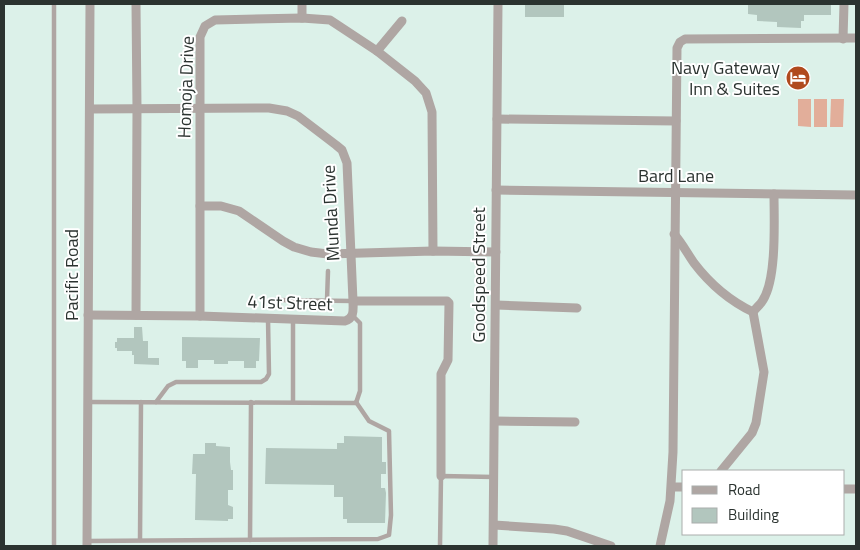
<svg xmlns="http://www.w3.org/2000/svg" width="860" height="550" font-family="'Titillium Web',sans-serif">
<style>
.green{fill:#e2ae9a}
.building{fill:#b2c6be}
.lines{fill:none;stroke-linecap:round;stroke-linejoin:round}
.lane{stroke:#afa6a3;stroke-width:4.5}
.street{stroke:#afa6a3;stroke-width:9}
.labels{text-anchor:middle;stroke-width:4;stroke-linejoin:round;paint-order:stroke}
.poi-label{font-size:18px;fill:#2b3330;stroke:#fff;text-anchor:end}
.street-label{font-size:18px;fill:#2b3330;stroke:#fff}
</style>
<rect width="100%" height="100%" fill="#dcf1e9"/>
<g class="green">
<path d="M798,99H811V127L798,126Z"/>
<rect x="814" y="99" width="13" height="28"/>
<path d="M831,99H844L843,127H830Z"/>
<path d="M101,545L299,546H100Z"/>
</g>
<g class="building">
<rect x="525" y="4" width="39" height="13"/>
<path d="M748,4H831V15H804V21H801V28L777,27V22L757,21V15L748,14Z"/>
<path d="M134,327H142L143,341H148V358H159V365L134,364V355H132V351H117V348H115V342H117V338H134Z"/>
<path d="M182,337L260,338L259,361H256V368H244V361H228V364H214V360H198V368H186V361H182Z"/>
<path d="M344,436L382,437V462H386V474H381V488H385L386,493L385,523H347V519H343V497H334V485L265,484L266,448L337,449V443H344Z"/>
<path d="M205,443H216V446L230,447V462L231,470H233V490H228V505L233,507V519H228V521L195,520L196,474H192L193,454H205Z"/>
</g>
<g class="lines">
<g class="lane">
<path d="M275,300L353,301"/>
<path d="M327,300L328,271"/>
<path d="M293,320V402"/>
<path d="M88,402L356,403L360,391V323L352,315"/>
<path d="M156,402L168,386L176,382H261L266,379L269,374L268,319"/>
<path d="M140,540L141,402"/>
<path d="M250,540L251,402"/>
<path d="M87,541L378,539L389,535L391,515L389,431L369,421L356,402"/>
<path d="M54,546V4"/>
<path d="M440,546L441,476L494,477"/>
</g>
<g class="street">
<path d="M136,4L137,109L136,315"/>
<path d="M302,4V18"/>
<path d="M843,39L844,4"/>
<path d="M377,51L402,21"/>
<path d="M497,119L676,121"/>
<path d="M496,190L856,195"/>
<path d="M200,206H221L239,211L283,241L294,247L311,252L328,254L433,251L496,252"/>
<path d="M674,234C682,243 687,253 694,263C710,284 728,300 753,312L764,372L756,423L752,433L721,471"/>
<path d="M353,301H447L449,303L448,360L441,374V476"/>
<path d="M496,305L577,308"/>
<path d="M753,312C756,308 761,304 763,300C777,278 774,220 774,194"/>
<path d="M88,315L200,316L345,321C355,318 353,309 353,301L347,163L342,150L336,145L298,116L287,111L269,108L90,109"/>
<path d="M200,316V37L205,26L215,20L302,18L330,20L377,51L415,81L426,93L432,112L433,251"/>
<path d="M495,421L575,422"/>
<path d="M672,487H684"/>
<path d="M844,489H856"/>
<path d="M494,525L554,529L567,531L611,546"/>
<path d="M87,546L90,4"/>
<path d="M493,546L498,4"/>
<path d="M660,546L670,501L673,452L677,48L680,42L685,39L856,38"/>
</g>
</g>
<defs>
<symbol id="hotel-disc" viewBox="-11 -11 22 22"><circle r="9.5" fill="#b04a1e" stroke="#fff"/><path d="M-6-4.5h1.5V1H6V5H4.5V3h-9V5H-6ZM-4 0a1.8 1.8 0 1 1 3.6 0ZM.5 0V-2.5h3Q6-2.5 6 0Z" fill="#fff"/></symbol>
</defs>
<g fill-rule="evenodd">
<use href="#hotel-disc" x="784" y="64" width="28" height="28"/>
</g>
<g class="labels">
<g class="poi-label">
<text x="780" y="74">Navy Gateway<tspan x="780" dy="21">Inn &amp; Suites</tspan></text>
</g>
<g class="street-label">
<text transform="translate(186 87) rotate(-88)" y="6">Homoja Drive</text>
<text x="676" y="182">Bard Lane</text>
<text transform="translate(331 213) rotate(-93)" y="6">Munda Drive</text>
<text transform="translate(72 275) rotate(-90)" y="6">Pacific Road</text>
<text transform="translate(479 275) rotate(-90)" y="6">Goodspeed Street</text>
<text transform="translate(290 303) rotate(2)" y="6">41st Street</text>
</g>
</g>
<rect width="860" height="550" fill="none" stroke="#2b3330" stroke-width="10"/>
<rect x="682" y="470" width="162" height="65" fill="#ffffff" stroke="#aaadac"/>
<rect x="692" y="486" width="25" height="8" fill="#afa6a3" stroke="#aaadac"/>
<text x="728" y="495" font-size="15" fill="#2b3330">Road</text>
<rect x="692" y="508" width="25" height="15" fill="#b2c6be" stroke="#aaadac"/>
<text x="728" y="520" font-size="15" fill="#2b3330">Building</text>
</svg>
